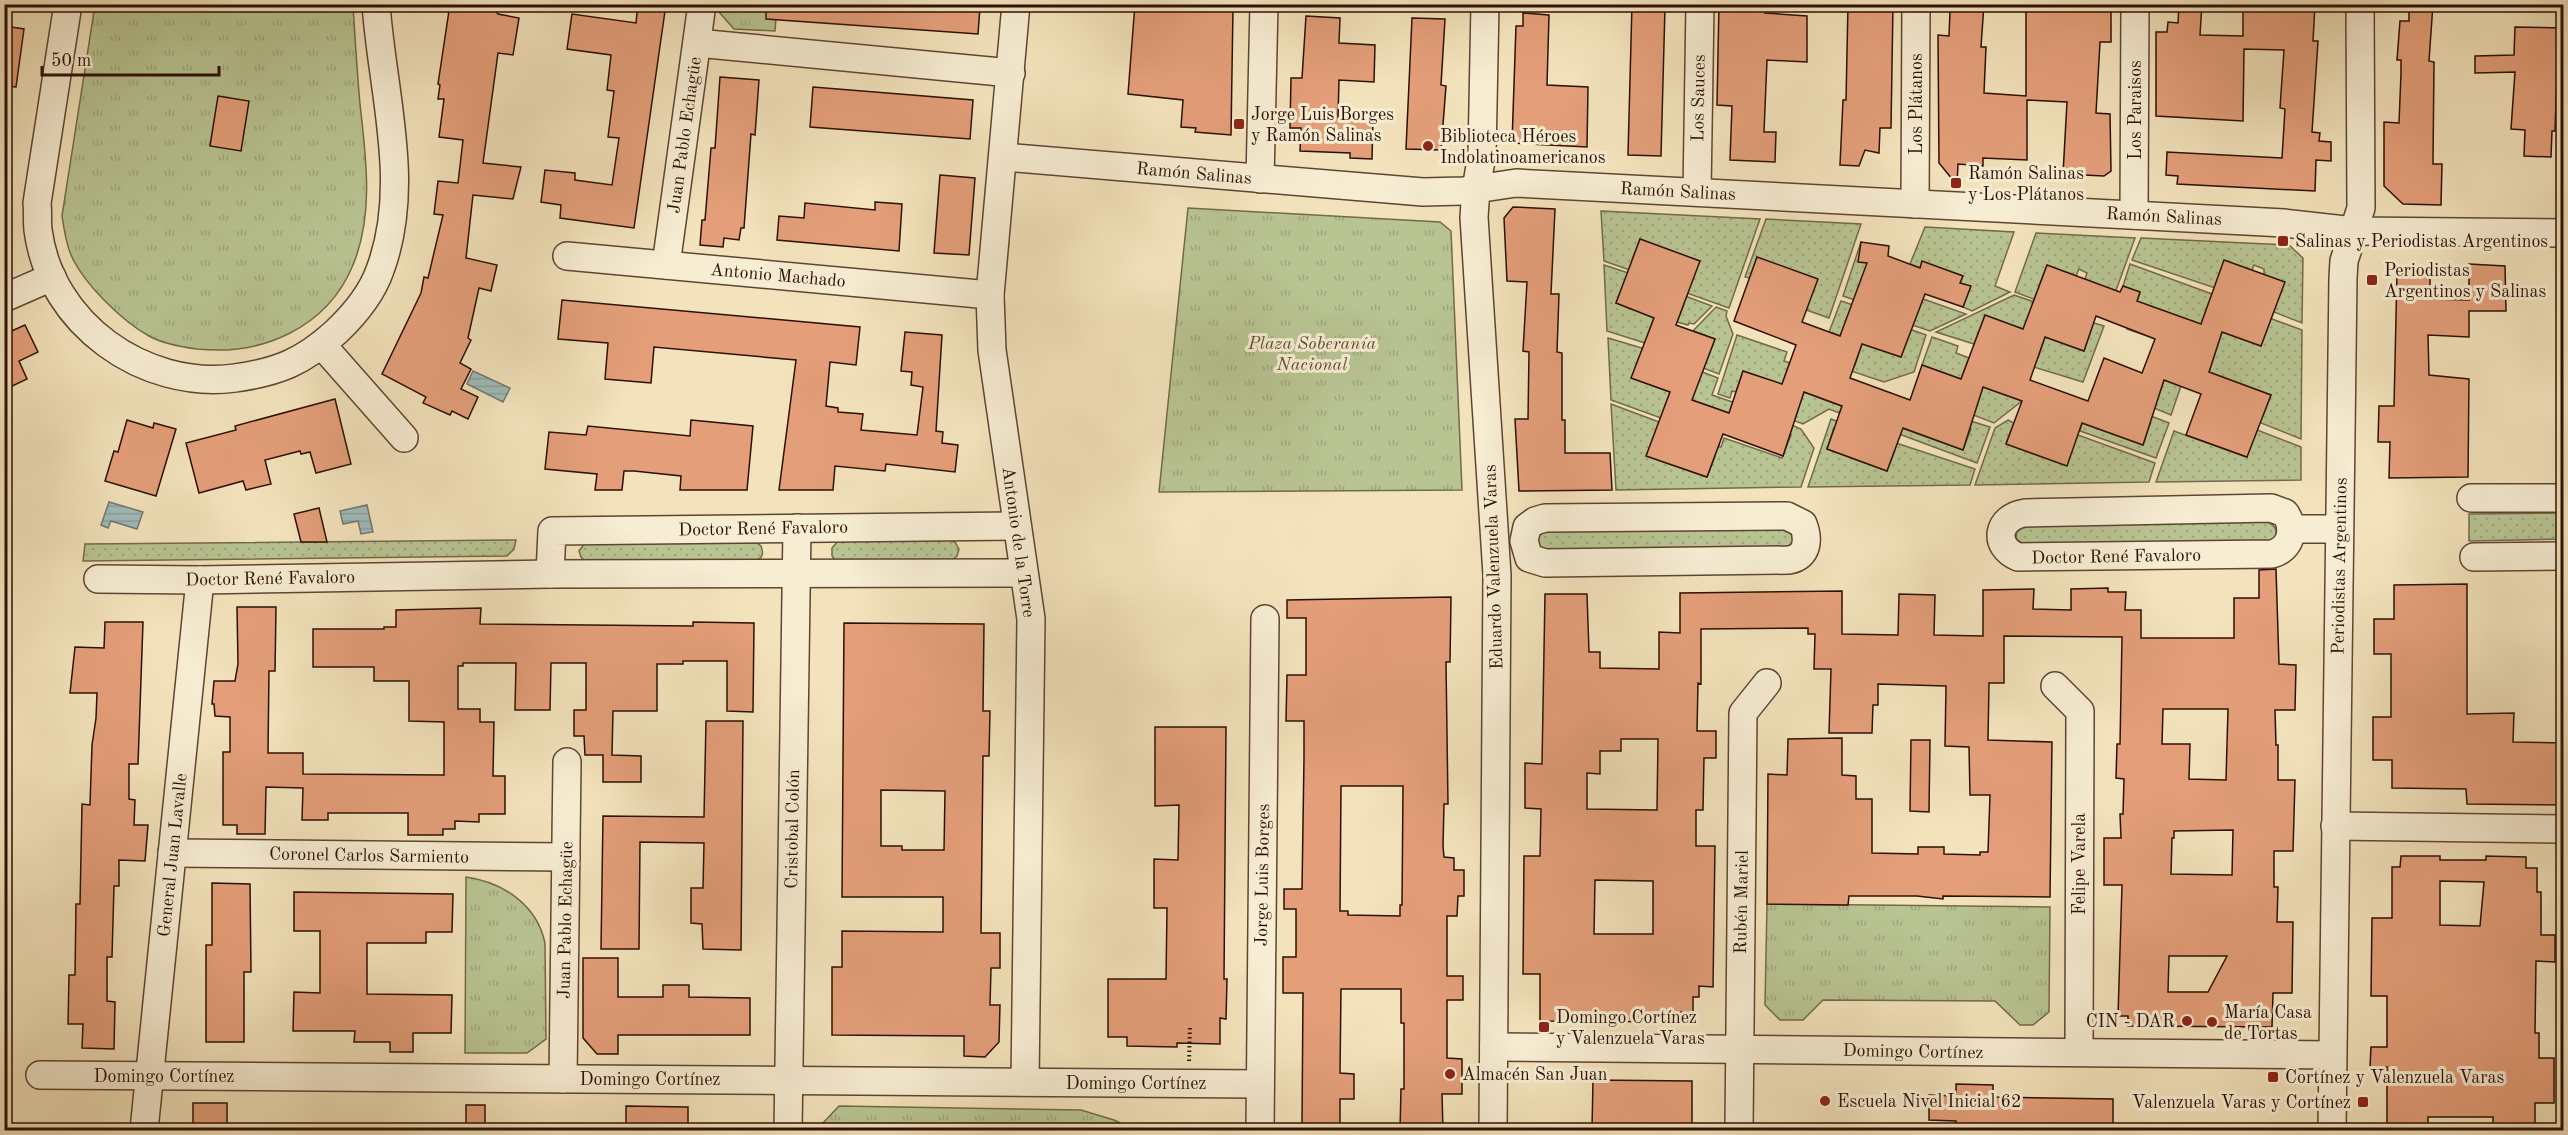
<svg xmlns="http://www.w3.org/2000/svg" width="2568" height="1135" font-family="'Old Standard TT',serif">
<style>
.grass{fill:url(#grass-dots);stroke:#726a4b;stroke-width:1.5}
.park{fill:url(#park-tufts);stroke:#726a4b;stroke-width:1.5}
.water{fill:url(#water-rules);stroke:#717771;stroke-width:1.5}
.building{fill:#e49f7a;stroke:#2c1004;stroke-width:1.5;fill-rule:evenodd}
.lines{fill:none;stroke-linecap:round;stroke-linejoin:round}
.street-casing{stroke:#5e4532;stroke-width:30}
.path{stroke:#2c1004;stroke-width:4;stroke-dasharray:1.5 3;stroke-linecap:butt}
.street{stroke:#f7edd3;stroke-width:27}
.poi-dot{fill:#8f2418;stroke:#f7edd3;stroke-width:2}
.labels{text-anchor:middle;stroke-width:6;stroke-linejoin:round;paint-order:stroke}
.street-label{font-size:18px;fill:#2c1004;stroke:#f7edd3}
.poi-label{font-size:18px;fill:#2c1004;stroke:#f7edd3;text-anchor:start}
.park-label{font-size:18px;font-style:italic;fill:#5d4f36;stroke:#f7edd3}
</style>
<defs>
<pattern id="grass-dots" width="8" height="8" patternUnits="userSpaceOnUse" patternTransform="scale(1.5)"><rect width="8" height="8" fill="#b8c492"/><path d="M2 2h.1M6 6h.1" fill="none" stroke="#9ea77c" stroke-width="1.8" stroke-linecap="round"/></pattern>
<pattern id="park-tufts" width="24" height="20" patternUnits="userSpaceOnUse" patternTransform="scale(1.5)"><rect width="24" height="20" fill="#b8c492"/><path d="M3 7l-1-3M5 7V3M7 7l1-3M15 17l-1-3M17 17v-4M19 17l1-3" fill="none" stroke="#9ea77c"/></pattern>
<pattern id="water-rules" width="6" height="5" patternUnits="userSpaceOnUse" patternTransform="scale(1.5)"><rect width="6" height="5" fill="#9fbcba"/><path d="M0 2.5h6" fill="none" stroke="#89a19e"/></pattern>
</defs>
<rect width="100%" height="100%" fill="#f3e3bc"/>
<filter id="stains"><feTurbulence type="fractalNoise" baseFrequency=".00333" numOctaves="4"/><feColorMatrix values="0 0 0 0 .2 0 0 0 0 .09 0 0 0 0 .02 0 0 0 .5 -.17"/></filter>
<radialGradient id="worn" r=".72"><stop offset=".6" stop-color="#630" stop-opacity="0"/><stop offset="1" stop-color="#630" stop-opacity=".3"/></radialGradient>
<g class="grass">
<path d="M1601,211L1760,219L1729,308L1678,290L1699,261L1640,239L1632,260L1638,273L1604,261Z"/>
<path d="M1766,219L1861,224L1829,318L1801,308L1757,257L1750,278L1745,277Z"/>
<path d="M1925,227L2014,232L1995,286L2010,292L1972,311L1963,307L1970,287L1960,283L1963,276L1922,262L1920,268L1910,264Z"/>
<path d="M2036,233L2135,238L2106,318L2085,279L2087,273L2079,269L2076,276L2047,266L2039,286L2044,303L2015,292Z"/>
<path d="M2141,238L2289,245L2303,258L2302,323L2264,308V269L2254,265L2252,270L2224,291L2132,260Z"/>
<path d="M1861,242L1887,265L1864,303L1843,296Z"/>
<path d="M2130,264L2212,294L2201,324L2162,341L2127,329L2140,293L2123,286Z"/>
<path d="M1604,265L1653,281L1633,285L1624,282L1616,303L1654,317L1645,343L1607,331Z"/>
<path d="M1677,293L1712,306L1694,324L1689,323L1688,325L1677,322L1684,304L1674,300Z"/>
<path d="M2014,295L2043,305L2023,329L1985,316L1974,344L1936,332Z"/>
<path d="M1923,299L1966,314L1930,331L1903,322Z"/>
<path d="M1841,301L1862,308L1848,315L1841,336L1829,332Z"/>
<path d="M1716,307L1727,311L1726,316L1733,334L1719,374L1695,365L1707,360L1715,339L1693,331Z"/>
<path d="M2261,315L2302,330L2301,439L2251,419L2263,416L2271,395L2209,372L2222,332L2261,346L2268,325Z"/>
<path d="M2084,320L2104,326L2083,382L2024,364L2038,358L2045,337L2084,351L2091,330Z"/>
<path d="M1901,326L1926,335L1914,372L1884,382L1842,368L1855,365L1862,343L1901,357L1908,337Z"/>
<path d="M1737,335L1787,352L1784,361L1790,363L1782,385L1743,371L1736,392L1732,391L1730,398L1718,394Z"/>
<path d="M1932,337L1958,346L1956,353L1969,358L1961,379L1922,365Z"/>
<path d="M1608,338L1652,351L1649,360L1639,357L1632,378L1670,392L1661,418L1611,400Z"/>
<path d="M1692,368L1718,378L1712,395L1744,406L1740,417L1692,400Z"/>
<path d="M2164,380L2181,386L2171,415L2144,404L2157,401Z"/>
<path d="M1983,387L2022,401L1994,423L1963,411L1976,408Z"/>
<path d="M1804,392L1852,410L1850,417L1829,409L1803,424L1784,417L1796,413Z"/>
<path d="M1611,404L1659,422L1647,456L1707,477L1715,456L1695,437L1721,447L1724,438L1782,458L1791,435L1781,432L1785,422L1801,429L1814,448L1801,487L1616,490Z"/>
<path d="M2143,413L2169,423L2156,458L2080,431L2082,423L2143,445L2150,424L2140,420Z"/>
<path d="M1831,419L1847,425L1834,428L1827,449L1887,471L1895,450L1887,440L1975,469L1970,485L1808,487Z"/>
<path d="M1964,419L1990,427L1977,463L1891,431L1893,425L1963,450L1971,429L1961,425Z"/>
<path d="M2008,420L2014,423L2006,443L2078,435L2155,463L2149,482L1975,485L1995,428Z"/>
<path d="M2247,426L2301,447V480L2156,482L2174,431L2246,457Z"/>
<path d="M2563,513V539L2469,541V514Z"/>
<path d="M2265,521C2276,525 2280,532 2272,542L2022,546L2016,538L2017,531L2025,526Z"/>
<path d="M1790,529L1793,530L1794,548L1539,552L1536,531Z"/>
<path d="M516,540L514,549L507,556L83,561L85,544Z"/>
<path d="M948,540L955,542L959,549L957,556L952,560L836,561L832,556V548L838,541Z"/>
<path d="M585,543H757L761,546C763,552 764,557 757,560L585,561L581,557L579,551Z"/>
</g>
<g class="park">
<path d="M95,5H353C355,38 357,71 360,104C366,158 374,214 353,265C327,328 262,356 197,349C182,347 163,344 149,336C122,321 84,284 71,255C66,243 64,230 62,216Z"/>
<path d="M720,5H777L775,31L734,29L719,12Z"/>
<path d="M1188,208L1440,222L1451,231L1462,490L1159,492Z"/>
<path d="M466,877C503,882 537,905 545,943L546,1039L527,1053H465Z"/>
<path d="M1767,904L2050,907L2049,1012L2033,1025H2020L1995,1001L1823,1000L1803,1020H1780L1765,1005Z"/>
<path d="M839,1106L1081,1110L1114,1120L1135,1130H823V1123Z"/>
</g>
<g class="water">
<path d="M473,371L510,388L503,402L467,384Z"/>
<path d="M109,502L143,512L137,529L111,521L108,528L101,525Z"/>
<path d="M367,505L373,532L361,534L358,521L343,524L340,511Z"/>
</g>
<g class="building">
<path d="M450,4H491L498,14L519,18L513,55L498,53L483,163L521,167L513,199L473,195L466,258L497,265L491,291L479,288L468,338L471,340L460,363L471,369L461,389L478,397L468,419L452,411L450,415L423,403L426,397L382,374L421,293L424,277L428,278L443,215L434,214L438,181L458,183L463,140L439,137L444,99H438L440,85L438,84Z"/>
<path d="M638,4H666L634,228L560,218L561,205L541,202L545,170L575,173V180L612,185L619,138L608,137L614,91L607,90L611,55L567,49L572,14L636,23Z"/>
<path d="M766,4H964L980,7L978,34L766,19Z"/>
<path d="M1135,4L1186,8V4H1219V8H1233L1231,135L1195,132L1196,128L1181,127L1183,100L1128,94Z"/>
<path d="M1632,4H1664L1665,7L1661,156L1628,155Z"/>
<path d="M1719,4H1765V13L1807,16V62L1767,60L1764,132H1776L1775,162L1730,160L1732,106L1717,105Z"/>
<path d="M1848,4H1893L1891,128H1880L1879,153L1865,150L1859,166L1840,165L1843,100H1846Z"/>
<path d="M1960,4H1984L1981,47H1986L1984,93L2026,96V4H2111V42H2100L2096,113L2110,114L2111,171L2104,176L2063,174L2067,102L2027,100V160L1983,158V166L1958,164L1957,185L1939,163L1938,35L1949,36L1950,11H1959Z"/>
<path d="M2179,4H2202L2200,35L2243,36V4H2315L2313,41H2318L2312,132L2320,133L2319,141L2331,142V161L2316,160L2315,191L2177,184L2178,176L2166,175L2167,152L2282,158L2285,109L2280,108L2284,50L2244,49L2243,121L2156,116V32H2167L2168,22L2178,23Z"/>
<path d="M2409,4H2433L2429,61L2434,62L2433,164H2442L2441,205L2403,204L2384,186V122L2399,123L2401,73V60H2397L2400,21H2409Z"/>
<path d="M1523,13L1549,15L1547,85L1588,87L1587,147L1512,143L1516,26H1523Z"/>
<path d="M1306,16L1340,18L1339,43L1375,45L1374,82L1339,80L1338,118L1373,120L1372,159L1350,158V153L1300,151L1301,128H1290L1291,78H1302Z"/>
<path d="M1412,18L1445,19L1441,85L1446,86L1441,150L1406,149Z"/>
<path d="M4,26L24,29L16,87L4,86Z"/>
<path d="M2515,27L2564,28V56H2560V72H2557L2555,131H2552L2551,157L2524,156L2525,130L2511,129L2515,72L2475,73V56L2514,55Z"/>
<path d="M720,77L759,80L755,135L751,134L744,228H741L739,240L724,238L723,247L700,245L702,220H705L711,148H715Z"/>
<path d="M813,87L973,100L970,139L810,127Z"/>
<path d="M218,96L249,101L241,151L210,146Z"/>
<path d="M940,175L975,178L969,255L934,253Z"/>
<path d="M875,202L902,204L899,251L777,240L779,216L804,218L805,203L875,210Z"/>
<path d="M1513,207L1555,209L1551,294H1559L1557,352L1562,353V420H1565V453H1610L1612,490L1519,491L1515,419H1528L1529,352L1523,351L1527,282L1507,281L1504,218Z"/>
<path d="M1640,239L1700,261L1676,325L1715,339L1692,400L1729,413L1743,371L1782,384L1796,345L1734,321L1757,257L1818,279L1802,322L1840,336L1867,263L1858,262L1861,242L1889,246L1888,256L1920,268L1922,261L1963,276L1960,283L1971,286L1963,307L1925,294L1901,357L1862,344L1850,378L1910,400L1922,365L1961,379L1985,315L2023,329L2047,265L2120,292L2123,286L2140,292L2137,301L2201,324L2224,260L2285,282L2261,346L2222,332L2209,372L2271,395L2247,457L2186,435L2201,394L2164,380L2143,445L2082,423L2067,466L2006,444L2022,401L1983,387L1963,450L1903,428L1887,471L1827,449L1842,406L1804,392L1783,456L1723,434L1707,477L1646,456L1670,392L1631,378L1654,318L1616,303ZM2096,316L2155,339L2142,373L2104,358L2088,401L2030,380L2045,337L2084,351Z"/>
<path d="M2469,264L2505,266L2506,311H2469V337L2428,335L2429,375L2469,379L2468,477L2389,478L2390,442H2378L2379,406H2394L2397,273L2430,274V299L2469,300Z"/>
<path d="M562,300L860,327L856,365L830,362L826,406L838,408V412L863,414L861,430L917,435L923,387L911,385L912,372L901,371L905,332L942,335L936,431L943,432L942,443L958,445L955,472L886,464L885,471L835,466L833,490H779L796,360L654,347L651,383L605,379L608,343L558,339Z"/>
<path d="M25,325L38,352L19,361L27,379L4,390V328L7,333Z"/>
<path d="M335,399L351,464L316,473L310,452L301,454L300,451L265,460L271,484L246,490L243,481L199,493L186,443L236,430L235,426Z"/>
<path d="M127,420L153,428L154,423L176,429L156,496L105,481L114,451L118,452Z"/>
<path d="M691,420L753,426L747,490H680L681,476L634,471H624L622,490H595L597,474L545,469L549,432L586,435L588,426L690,436Z"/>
<path d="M319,508L327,542H301L294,514Z"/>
<path d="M2276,569L2279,664L2296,665L2295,710H2275L2276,745H2278V780H2295L2293,851H2274V887H2278L2277,922H2293L2292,993H2273L2272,1027L2128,1026V1016H2118L2122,885H2104V838H2121L2120,814H2123L2124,779L2116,778L2117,744H2120L2122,637L2004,636V683H1989L1988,740L2052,742L2050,897L1943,896V899L1917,896H1849L1848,905L1767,904L1768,774L1787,775L1788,739L1842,738V775L1856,776V799H1872V853L1918,854V847H1944V854L1980,855V852H1988L1990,795H1970L1969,747L1945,746L1946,686L1878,684V705H1873L1872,733H1829L1831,669H1814L1815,634H1808V628L1701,629V684L1698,683L1697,731H1716V758H1704L1703,810H1696V846H1715L1713,987L1699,986V997H1693V1012H1681V1022L1540,1021V974H1523L1524,856H1540L1541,809L1525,808V763L1542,764L1545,594H1587L1589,652H1600V668L1659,669V632L1680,633V593L1842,591V634L1898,635L1899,594L1935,595L1934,635L1983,636V590L2034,589L2033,609L2071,610V589L2108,588V592H2126L2125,610H2141V638H2234V598H2259V570ZM2163,709H2228L2226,780L2189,779L2190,744H2162ZM1621,739H1658L1657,810L1587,809V773L1600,774V751H1621ZM2233,830L2232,875L2171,874L2172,838H2174V831ZM1595,880L1653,881V934H1594ZM2169,956H2227L2208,992H2168Z"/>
<path d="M2467,584V714L2514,713L2513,742L2564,743V805L2467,804L2466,789L2392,788V760H2373V717H2391V654H2374V619H2394V585Z"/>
<path d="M1451,597L1450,662H1446L1448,804H1444L1443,846L1444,857L1454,858V870H1464V896H1458L1457,916H1447V976H1463V1000H1447V1058L1462,1059V1094H1442L1443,1131H1400L1401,1089H1404V1023H1401V989H1341L1340,1073L1354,1074V1099H1340V1125H1302L1303,993H1283V957H1296V909H1284V889H1302L1304,758V721H1286L1287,675H1306V618H1287V600ZM1341,786H1403L1402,905H1400V916L1348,915V911H1340Z"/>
<path d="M237,607H276L275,671H269L268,753H303V774L444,775V722L409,721V681H374V667H313V629H384V627H396V610L481,608L480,624L693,626V622L754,623L753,712L727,711V661H683V664H657V711H613L612,755L641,756V782H603V755H585L584,736H574V710H586V663H551L550,710H515L516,663H463V666H458V709H480V722H494L493,776H505V814H479V822L455,821V829H443V835H408V813H328V820H302L303,788L266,787L265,834H237V825H223V752H230V717L215,716L214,704H212L214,681H235L238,664Z"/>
<path d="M105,622H143L138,764H129V799L135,800L134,825H148L145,861L119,860V886H114L112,957H107V1001L115,1002L114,1049L82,1048L83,1024H68L69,975H75L76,904H80L82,804L90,805L92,745L96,718L97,693H70L75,647L104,648Z"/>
<path d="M844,623L984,624L983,711H990L989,756H983L981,933H1000V968H991L990,1005H1000L999,1042L985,1057L964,1056V1036L832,1035V967H842V931L943,932V897H842ZM881,790L945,791L944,850H902V846H881Z"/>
<path d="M706,721H743L741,950L703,949L702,924L691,923V888H703L704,843L640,842L639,949H601L603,816L704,817Z"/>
<path d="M1155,727H1226L1224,979H1227L1226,1019L1220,1018V1044L1177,1043V1047L1127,1046V1037H1108V979H1166L1167,908H1154V859L1178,860L1179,805L1155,806Z"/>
<path d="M1911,740H1930L1929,812L1910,811Z"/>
<path d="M2401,856H2440V860H2486V856L2526,857V868H2537V892H2541V935H2555V962L2536,961L2535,1033H2539V1058H2554V1103H2535V1131H2493V1117H2428V1131L2387,1130V1067H2370L2371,1047H2387V996H2371L2372,918H2392V867H2400ZM2440,881L2484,882L2480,926L2440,925Z"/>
<path d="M212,883L250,884L251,972H244V1042H206V945H212Z"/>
<path d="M294,892L453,894L452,932H426V943H367V994L452,995L451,1033H413V1052H390V1042H354L355,1031H293L294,992L320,993V931H294Z"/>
<path d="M583,958H618V997H663V985H689V997L750,998V1035H618V1054H597L583,1038Z"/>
<path d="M1593,1080L1692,1081V1131L1592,1129Z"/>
<path d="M1956,1084L1993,1085V1097L2113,1099V1131H1956V1121L1929,1120V1095L1956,1096Z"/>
<path d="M193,1103H227V1131H198V1128H193Z"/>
<rect x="466" y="1105" width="19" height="26"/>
<path d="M626,1106L688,1107V1131H626Z"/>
</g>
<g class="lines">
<defs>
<g id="street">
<path d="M68,4L37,203C38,212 37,221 38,230C50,324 144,390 235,378C278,372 303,362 336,332C354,315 372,293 380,270C412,185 382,92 376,4"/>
<path d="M1016,4L990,295L992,350L1031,619L1025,1082"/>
<path d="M1485,4L1482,155L1476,189L1474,217L1497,575L1493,1130"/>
<path d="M697,43L1011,73"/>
<path d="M1004,157L1423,192L1463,191L1516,183L2284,223L2354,231L2564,233"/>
<path d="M1260,179L1264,4"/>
<path d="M1697,192L1700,4"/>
<path d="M1915,204L1916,4"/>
<path d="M2134,215L2135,4"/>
<path d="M567,256L990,295"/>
<path d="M666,265L702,4"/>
<path d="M4,298L52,277"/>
<path d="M322,345L404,438"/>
<path d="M2471,498H2564"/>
<path d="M2271,508L2285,513C2296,529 2291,549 2272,554L2018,557C1992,546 1997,517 2025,513Z"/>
<path d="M1787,516L1803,524C1809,539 1808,557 1789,560L1545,563L1529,558L1524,541L1527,527L1535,521L1545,518Z"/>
<path d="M2291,529H2339"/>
<path d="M2474,557L2564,556"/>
<path d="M550,574L552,531L1016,526"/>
<path d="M98,579L200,580L550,574L1024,573"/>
<path d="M2055,686L2080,711L2079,1052"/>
<path d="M2335,826L2564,829"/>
<path d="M172,853L566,857"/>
<path d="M1494,1047L2332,1055"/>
<path d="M40,1075L1260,1084"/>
<path d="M563,1079L567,762"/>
<path d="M144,1130L200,580"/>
<path d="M788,1130L797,528"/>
<path d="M1260,1130L1265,619"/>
<path d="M1739,1130L1743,713L1767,683"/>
<path d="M2332,1130L2343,278L2344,261L2361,208L2360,4"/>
</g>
</defs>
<use href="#street" class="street-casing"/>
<path class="path" d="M1189,1061L1190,1026"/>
<use href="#street" class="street"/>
</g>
<g class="poi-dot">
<rect x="1233" y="118" width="12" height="12" rx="3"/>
<circle cx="1428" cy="146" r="6"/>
<rect x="1950" y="177" width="12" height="12" rx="3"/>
<rect x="2277" y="235" width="12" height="12" rx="3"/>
<rect x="2366" y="274" width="12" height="12" rx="3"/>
<circle cx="2187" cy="1021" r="6"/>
<circle cx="2212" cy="1022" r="6"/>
<rect x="1538" y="1021" width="12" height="12" rx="3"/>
<circle cx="1450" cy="1074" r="6"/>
<rect x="2267" y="1071" width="12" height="12" rx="3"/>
<circle cx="1825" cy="1101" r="6"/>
<rect x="2357" y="1096" width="12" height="12" rx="3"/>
</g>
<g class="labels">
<g class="street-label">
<text transform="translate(1698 98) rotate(-89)" y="6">Los Sauces</text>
<text transform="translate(1916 104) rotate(-90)" y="6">Los Plátanos</text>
<text transform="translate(2135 110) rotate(-90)" y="6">Los Paraisos</text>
<text transform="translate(684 135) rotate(-82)" y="6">Juan Pablo Echagüe</text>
<text transform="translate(1194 173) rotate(5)" y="6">Ramón Salinas</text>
<text transform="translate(1678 191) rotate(3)" y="6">Ramón Salinas</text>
<text transform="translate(2164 216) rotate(3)" y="6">Ramón Salinas</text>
<text transform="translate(778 275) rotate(5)" y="6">Antonio Machado</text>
<text transform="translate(763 528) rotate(-1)" y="6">Doctor René Favaloro</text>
<text transform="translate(1019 542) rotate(82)" y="6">Antonio de la Torre</text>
<text transform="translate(2116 556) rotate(-1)" y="6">Doctor René Favaloro</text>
<text transform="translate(2339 566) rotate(-89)" y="6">Periodistas Argentinos</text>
<text transform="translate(1493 567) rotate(-92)" y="6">Eduardo Valenzuela Varas</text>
<text transform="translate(270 578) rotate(-1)" y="6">Doctor René Favaloro</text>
<text transform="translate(792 829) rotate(-89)" y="6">Cristobal Colón</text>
<text transform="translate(172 855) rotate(-84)" y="6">General Juan Lavalle</text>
<text transform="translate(369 855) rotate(1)" y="6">Coronel Carlos Sarmiento</text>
<text transform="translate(2079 864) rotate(-90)" y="6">Felipe Varela</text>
<text transform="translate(1262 875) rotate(-89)" y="6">Jorge Luis Borges</text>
<text transform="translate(1741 902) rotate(-89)" y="6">Rubén Mariel</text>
<text transform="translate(565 920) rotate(-89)" y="6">Juan Pablo Echagüe</text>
<text transform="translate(1913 1051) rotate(1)" y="6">Domingo Cortínez</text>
<text x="164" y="1082">Domingo Cortínez</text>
<text x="650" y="1085">Domingo Cortínez</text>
<text x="1136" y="1089">Domingo Cortínez</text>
</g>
<g class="poi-label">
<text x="1251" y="120">Jorge Luis Borges<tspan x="1251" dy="21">y Ramón Salinas</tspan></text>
<text x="1440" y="142">Biblioteca Héroes<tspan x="1440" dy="21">Indolatinoamericanos</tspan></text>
<text x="1968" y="179">Ramón Salinas<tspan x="1968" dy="21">y Los Plátanos</tspan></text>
<text x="2295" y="247">Salinas y Periodistas Argentinos</text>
<text x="2384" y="276">Periodistas<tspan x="2384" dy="21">Argentinos y Salinas</tspan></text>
<text x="2224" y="1018">María Casa<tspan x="2224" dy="21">de Tortas</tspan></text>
<text x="1556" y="1023">Domingo Cortínez<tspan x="1556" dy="21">y Valenzuela Varas</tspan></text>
<text x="2175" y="1027" text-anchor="end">CIN - DAR</text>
<text x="1462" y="1080">Almacén San Juan</text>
<text x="2285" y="1083">Cortínez y Valenzuela Varas</text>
<text x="1837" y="1107">Escuela Nivel Inicial 62</text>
<text x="2351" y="1108" text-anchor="end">Valenzuela Varas y Cortínez</text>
</g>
<g class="park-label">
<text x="1312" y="349">Plaza Soberanía<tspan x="1312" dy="21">Nacional</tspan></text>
</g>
</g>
<rect width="2568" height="1135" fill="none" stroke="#f3e3bc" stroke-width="24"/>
<rect x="6" y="6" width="2556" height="1123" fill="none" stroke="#2c1004" stroke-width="3"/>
<rect x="12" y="12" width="2544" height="1111" fill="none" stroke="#2c1004" stroke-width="1.5"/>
<path d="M42 66v9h177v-9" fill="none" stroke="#2c1004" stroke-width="3"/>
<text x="51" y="66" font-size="18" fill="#2c1004" stroke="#f7edd3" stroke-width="4.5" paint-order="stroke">50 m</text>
<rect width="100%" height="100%" filter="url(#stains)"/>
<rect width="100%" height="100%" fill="url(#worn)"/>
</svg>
